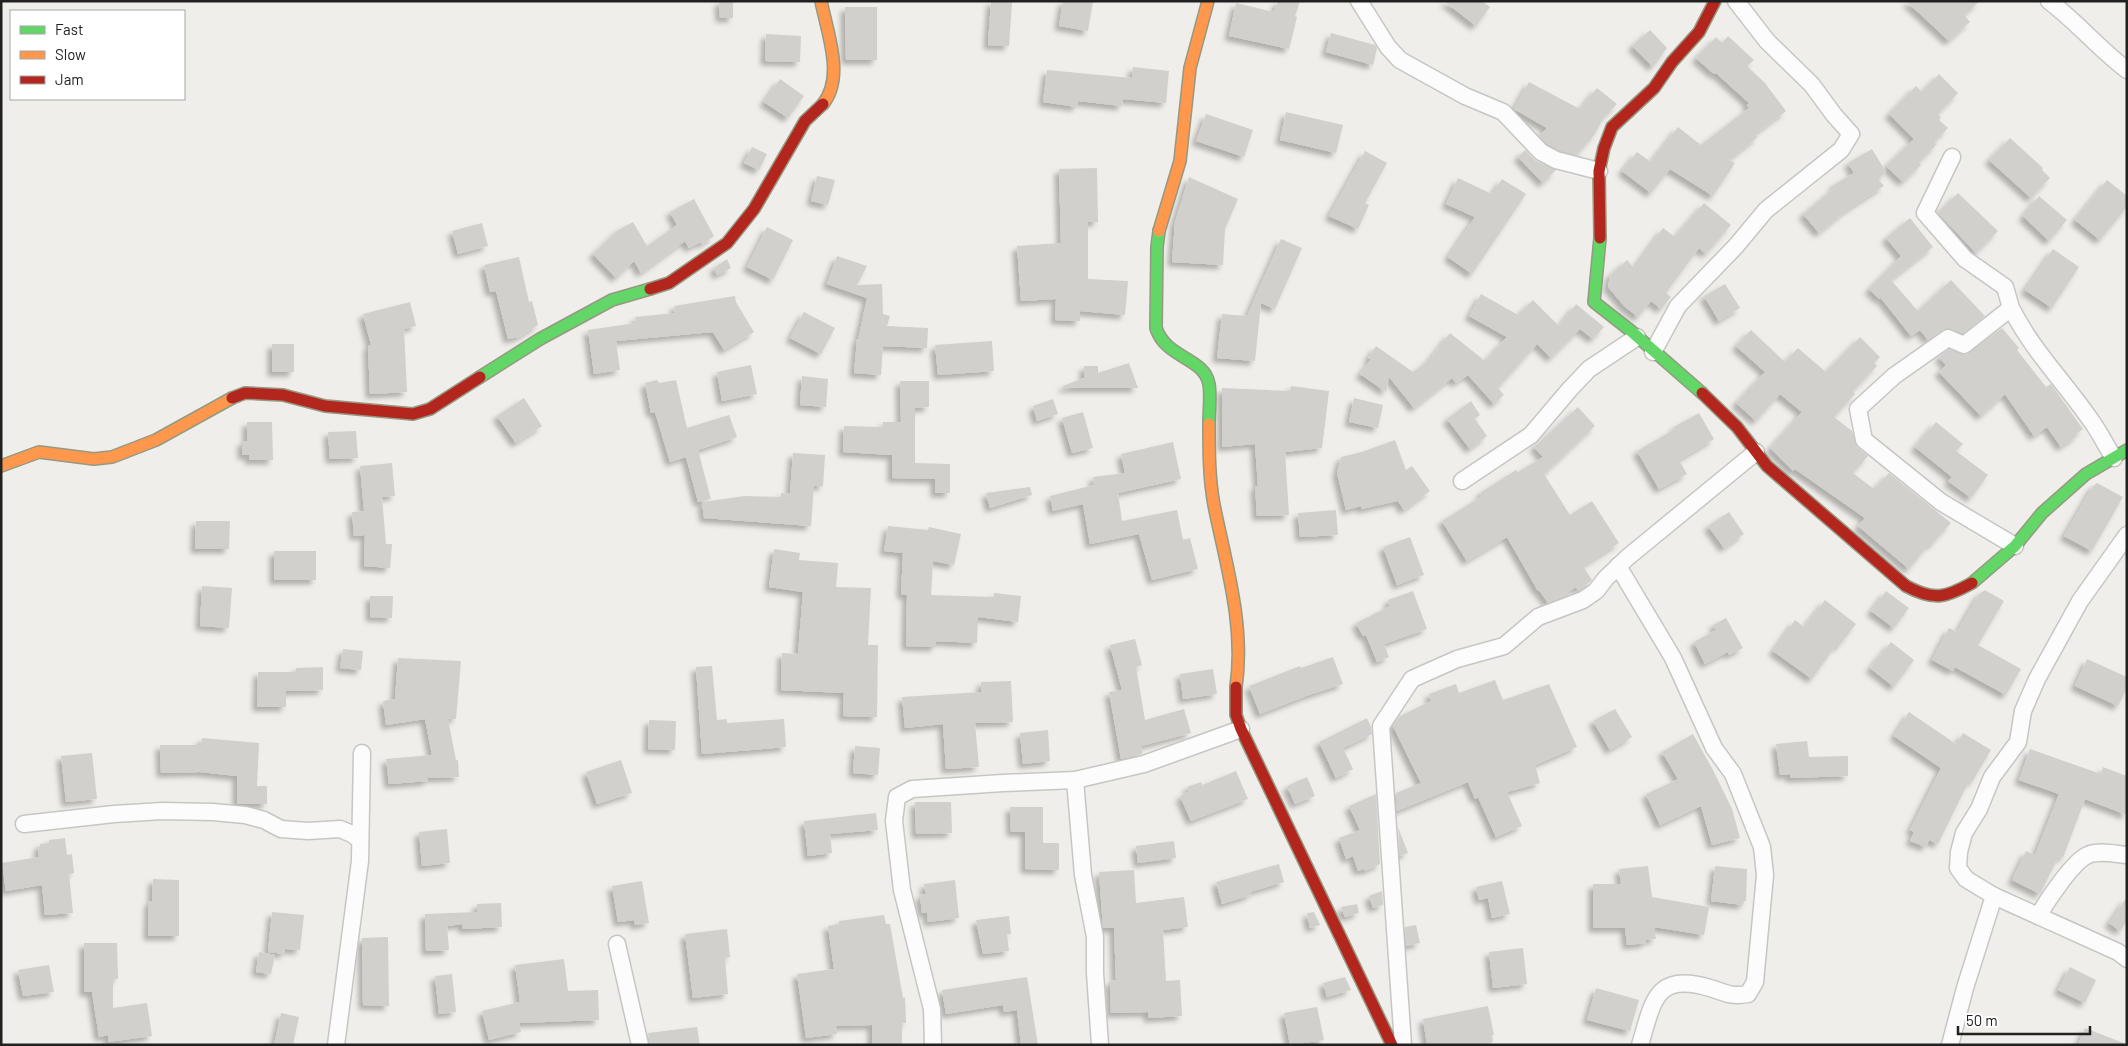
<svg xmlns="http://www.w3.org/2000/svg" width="2128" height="1046" font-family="Barlow,sans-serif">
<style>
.building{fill:#d2d0cd;filter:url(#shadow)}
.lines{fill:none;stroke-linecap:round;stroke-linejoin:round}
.street-casing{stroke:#c6c6c4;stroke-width:19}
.fast-casing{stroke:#959982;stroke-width:14}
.slow-casing{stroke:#959982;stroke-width:14}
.jam-casing{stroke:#959982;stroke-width:14}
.street{stroke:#fdfcfc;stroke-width:16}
.fast{stroke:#63d668;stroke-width:11}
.slow{stroke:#ff974d;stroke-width:11}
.jam{stroke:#b3261e;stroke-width:11}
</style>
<defs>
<filter id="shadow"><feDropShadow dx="-4.5" dy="4.5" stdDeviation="2.5" flood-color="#0004"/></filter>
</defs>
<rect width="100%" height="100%" fill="#efeeea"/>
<g class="building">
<path d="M719,1H733V18H720Z"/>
<path d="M991,1L1012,2L1009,46L988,45Z"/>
<path d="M1063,1H1093L1088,31L1059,26Z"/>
<path d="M1278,1H1300L1295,16L1297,17L1289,49L1229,36L1236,3L1274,12Z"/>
<path d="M1444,1H1482L1490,7L1476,26Z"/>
<path d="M1906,1H1980L1964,15L1970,22L1949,41Z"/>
<path d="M845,7H877V60H846Z"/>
<path d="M1650,30L1667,48L1653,67L1632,46Z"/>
<path d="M1331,33L1375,45L1377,48L1373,65L1326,52Z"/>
<path d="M766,34L801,36L800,62L765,61Z"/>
<path d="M1728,36L1754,60L1747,66L1765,83L1786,111L1755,134L1758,137L1729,160L1735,163L1713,196L1670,169L1651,193L1622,171L1637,152L1651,162L1678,127L1701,145L1749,108L1747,105L1749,103L1716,73L1714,74L1696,58L1716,37L1722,43Z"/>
<path d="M1133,67L1169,71L1166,103L1123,99L1122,106L1078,101L1077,107L1043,102L1047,70L1132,78Z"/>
<path d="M1939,74L1958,93L1938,114L1941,118L1939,120L1948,128L1934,142L1937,144L1919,162L1921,165L1903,182L1886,166L1914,139L1889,114L1916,86L1922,92Z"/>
<path d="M780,79L804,96L788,118L764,102Z"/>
<path d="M1529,82L1580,109L1597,88L1617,104L1603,118L1595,134L1577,155L1560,151L1547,144L1539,136L1547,128L1514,109Z"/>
<path d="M1286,112L1343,125L1336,153L1280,140Z"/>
<path d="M1206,114L1253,130L1244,157L1196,141Z"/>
<path d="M2010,138L2043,168L2042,170L2050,178L2031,198L1989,160Z"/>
<path d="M752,147L767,154L759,170L744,163Z"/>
<path d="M1872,149L1886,172L1878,179L1884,186L1847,210L1819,233L1803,214L1835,187L1833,185L1854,173L1848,163Z"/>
<path d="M1525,150L1536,161L1556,170L1543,183L1518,157Z"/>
<path d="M1365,151L1387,163L1365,203L1369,205L1358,229L1329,216Z"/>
<path d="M1097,168L1098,222H1088V279L1128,281L1125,315L1080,311V321L1055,320L1056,299L1021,301L1017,246L1061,243L1059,169Z"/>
<path d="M817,176L835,180L828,205L811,201Z"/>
<path d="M1189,177L1238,199L1225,229L1223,265L1172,262L1175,222Z"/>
<path d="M1458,178L1492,194L1502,179L1526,194L1472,274L1448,257L1475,217L1446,204Z"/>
<path d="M2107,180L2127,196V207L2100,240L2075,220Z"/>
<path d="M1958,193L1998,231L1976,253L1938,213Z"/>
<path d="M2039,196L2067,220L2049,241L2023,216Z"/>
<path d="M694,199L714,236L702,244L701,242L689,248L685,241L641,273L634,261L616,278L593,254L618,230L633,222L647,246L677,225L670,212Z"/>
<path d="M1704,203L1731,225L1706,254L1699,248L1666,293L1671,297L1661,309L1651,301L1638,317L1624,306L1608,287L1610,275L1627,260L1634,268L1663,228L1675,237Z"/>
<path d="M1910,218L1933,247L1891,280L1918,311L1951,280L1985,316L1963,333L1947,328L1928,340L1920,330L1911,336L1880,297L1879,299L1869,289L1901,256L1886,238Z"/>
<path d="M482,223L488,246L458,254L452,231Z"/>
<path d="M767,227L793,240L773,280L747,267Z"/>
<path d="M1281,239L1302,248L1275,309L1261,303L1255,361L1217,358L1222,314L1247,316Z"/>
<path d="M2053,249L2079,267L2052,308L2025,290Z"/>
<path d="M837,256L867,266L857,285L882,284L883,314L890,316L887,326L928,328L927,348L883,346L881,375L854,373L857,339L858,340L867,298L827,284Z"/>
<path d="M519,257L529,302L532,301L538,325L519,337L508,339L496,291L490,292L484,265Z"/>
<path d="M727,259L731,268L717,275L714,268Z"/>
<path d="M1725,284L1740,308L1719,321L1704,296Z"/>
<path d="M1481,294L1518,315L1533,300L1559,326L1576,304L1604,327L1593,339L1580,329L1551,358L1537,344L1498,388L1504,395L1494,404L1468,375L1456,383L1452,378L1414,408L1389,377L1386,392L1360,374L1371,359L1368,358L1376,346L1413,372L1428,361L1450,333L1485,361L1507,337L1469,316Z"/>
<path d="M735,296L736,302L754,332L724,350L713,332L616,341L620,370L594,374L588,330L636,323L635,317L675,313L674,306Z"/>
<path d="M410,302L416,326L404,329L407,392L370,394L368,346L371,345L363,314Z"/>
<path d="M804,312L835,328L821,354L790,338Z"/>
<path d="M2002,328L2019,348L2017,350L2046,387L2051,384L2083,429L2076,434L2077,436L2061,447L2047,427L2034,436L2005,394L1981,416L1939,372L1946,365L1939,357L1949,349L1966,355Z"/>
<path d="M1751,330L1785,362L1798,348L1826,372L1860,337L1880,357L1874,363L1877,366L1853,391L1855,394L1834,417L1852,431L1857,447L1868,456L1853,473L1874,489L1889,473L1951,523L1931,545L1929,544L1909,569L1858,526L1865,518L1795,469L1793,471L1770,448L1802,412L1780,394L1756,421L1736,403L1765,372L1736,346Z"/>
<path d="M992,341L994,371L938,375L935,345Z"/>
<rect x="272" y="344" width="22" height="28"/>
<path d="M1129,363L1138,388H1063V386L1084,378V366H1098V373Z"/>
<path d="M751,365L757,394L722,401L717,372Z"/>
<path d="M802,376L828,379L826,407L800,405Z"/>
<path d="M657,380L659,383L676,380L687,428L729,415L737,437L698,450L711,499L698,502L686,457L670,462L655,412L651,413L645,383Z"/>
<path d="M900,381H929V407L915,408V463L950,464V493H935V479L892,478V455L843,452L844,426L883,427V422H901Z"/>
<path d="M1291,386L1329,391L1322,448L1285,452L1289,515L1257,516L1255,486H1258L1255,444L1222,447V388L1290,391Z"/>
<path d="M524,398L542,426L516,443L497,416Z"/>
<path d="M1354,398L1383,405L1378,428L1349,422Z"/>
<path d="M1053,399L1058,414L1037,421L1033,406Z"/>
<path d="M1471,401L1480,415L1475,419L1487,436L1470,449L1447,419Z"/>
<path d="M1578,407L1595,426L1544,474L1570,515L1592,501L1619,543L1583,566L1592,580L1590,582L1578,590L1576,587L1559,598L1548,603L1539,590L1538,591L1507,537L1467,561L1442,521L1482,496L1480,493L1516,470L1518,472L1543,457L1534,447Z"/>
<path d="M1083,412L1093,448L1072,453L1062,418Z"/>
<path d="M1699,413L1714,439L1679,460L1687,474L1659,489L1637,451L1675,429L1674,427Z"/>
<path d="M247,422H272L273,460H249V455H242V441H247Z"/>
<path d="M1936,422L1963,444L1956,451L1988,475L1971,498L1948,481L1952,477L1915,447Z"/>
<path d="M356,431L358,458L330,459L328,432Z"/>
<path d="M1395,440L1406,470L1412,466L1430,491L1404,510L1398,501L1361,509V506L1346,510L1337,473L1341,457L1362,452Z"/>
<path d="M1173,442L1181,479L1118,493L1122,521L1177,510L1183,540L1190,538L1198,569L1152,580L1139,534L1090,544L1083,504L1053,511L1050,496L1094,485L1093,477L1125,473L1121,454Z"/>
<path d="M793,453L825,455L823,486H814L811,526L704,518L702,502L745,496L781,497V493L790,494Z"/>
<path d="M392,463L395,496L382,497L386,544H392L390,568L364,566L365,535L354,536L352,512L364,511L360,466Z"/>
<path d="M2097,483L2123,497L2092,551L2064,536L2093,486Z"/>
<path d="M1030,487L1032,495L990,508L986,493Z"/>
<path d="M1336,510L1338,535L1300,537L1298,513Z"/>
<path d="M1729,512L1744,534L1724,548L1708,526Z"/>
<path d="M196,521H230L229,549H195Z"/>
<path d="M888,526L928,530L929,527L961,534L954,565L933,561L931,595L994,597V593L1021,596L1018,622L978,617L977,643L936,641V647L906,646L907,595L901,594L903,553L884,551Z"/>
<path d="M1410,537L1424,575L1397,585L1383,547Z"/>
<path d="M774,549L800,553L799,560L838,563L836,587L871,588L868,645H878L877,717L843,716L844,693L781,690L782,653L798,654L803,592L769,587Z"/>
<rect x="274" y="551" width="42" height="29"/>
<path d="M202,586L232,588L229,628L200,626Z"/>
<path d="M1985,590L2004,601L1978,645L2021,669L2006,695L1955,667L1953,671L1932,660L1949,628L1957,632L1979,594Z"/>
<path d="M1413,591L1427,629L1384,644L1389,657L1377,662L1366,635L1363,636L1356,623L1390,606L1388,600Z"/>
<path d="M1886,591L1909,608L1894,628L1871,611Z"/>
<path d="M370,596H393L392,618L370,617Z"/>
<path d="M1825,600L1856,624L1838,647L1836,645L1812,679L1773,651L1795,620L1804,627Z"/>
<path d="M1726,618L1743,648L1729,655L1728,652L1705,664L1694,642L1716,630L1713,625Z"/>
<path d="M1135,639L1142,665L1136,667L1145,720L1184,709L1191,733L1141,746L1142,754L1121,759L1109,692L1122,690L1110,645Z"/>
<path d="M1891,642L1914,660L1894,687L1870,668Z"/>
<path d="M343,649L363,651L361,670L340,668Z"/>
<path d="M1333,657L1343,684L1306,696L1260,714L1249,686L1300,666L1301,668Z"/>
<path d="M398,658L461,661L456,719H448L456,760H458L459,777L428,778V781L389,784L386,759L432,755L425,719L386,725L383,701L395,699Z"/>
<path d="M2087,659L2127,677V688L2118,706L2075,686Z"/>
<path d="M712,666L717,720L727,719V723L784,719L786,747L702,754L696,667Z"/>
<path d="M323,667V690L286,691V707H257L258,672H296V668Z"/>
<path d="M1213,669L1217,694L1183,699L1180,674Z"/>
<path d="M1495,680L1503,700L1549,684L1577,747L1535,765L1540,783L1507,792L1522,826L1496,837L1478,797L1475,799L1468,782L1397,811L1396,793L1421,783L1393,726L1400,716L1431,701L1429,694L1456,684L1459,693Z"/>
<path d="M1011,681L1013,722L975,723L979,767L946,769L943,724L905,728L902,697L981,692V682Z"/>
<path d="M1615,709L1632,737L1610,750L1593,721Z"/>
<path d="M1909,712L1956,744L1963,733L1991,750L1972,782L1969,781L1938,844L1929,840L1926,847L1910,841L1914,832L1910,830L1941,768L1894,736Z"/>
<path d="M1367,718L1371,727L1372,734L1343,748L1353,769L1336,778L1319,742Z"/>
<path d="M649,720L676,721L675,750L648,749Z"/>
<path d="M1048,730L1050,761L1023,764L1020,733Z"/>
<path d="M1693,734L1713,770L1732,809L1740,838L1712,845L1701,806L1660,825L1646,794L1678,779L1662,752Z"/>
<path d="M202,738L259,743L257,786H267V804H237V776L200,772L161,773L160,745H201Z"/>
<path d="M1807,741L1809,757L1848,756V776L1790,778V774L1780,775L1776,744Z"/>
<path d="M855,746L880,748L878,775L853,773Z"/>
<path d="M2030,749L2101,774L2103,767L2127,776V815L2085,799L2063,858L2059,856L2040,894L2012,880L2026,851L2035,855L2059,794L2019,780Z"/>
<path d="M92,753L97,799L66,802L61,756Z"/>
<path d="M621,760L632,793L597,804L586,772Z"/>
<path d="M1236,771L1248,799L1191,821L1180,796L1189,792L1187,787L1201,782L1202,785Z"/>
<path d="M1307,777L1315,796L1295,804L1287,786Z"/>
<path d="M1376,794L1380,864L1365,871L1364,869L1358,871L1353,856L1346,859L1339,838L1360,830L1349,806Z"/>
<path d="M915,802H951L952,833L916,834Z"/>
<path d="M1010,807H1043V843H1059V870L1025,869V832H1011Z"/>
<path d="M876,813L878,830L830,834L832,853L808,856L804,821Z"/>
<path d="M1398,827L1408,853L1400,856Z"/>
<path d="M447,829L450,863L422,866L419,832Z"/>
<path d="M65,838L67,855L72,854L74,873L69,874L73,913L45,915L42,885L6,891L2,863L39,857L38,847H40V844L49,843V840Z"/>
<path d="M1174,841L1176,858L1138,863L1136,846Z"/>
<path d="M1279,864L1284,882L1250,892L1251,895L1222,904L1216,882Z"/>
<path d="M1648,866L1652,897L1709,907L1704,935L1654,927L1656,939L1646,940V943L1627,945L1625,928H1593V884H1621L1619,869Z"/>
<path d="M1715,866L1747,869L1746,901H1744L1743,905L1711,901Z"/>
<path d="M1134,870L1136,903L1184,897L1188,927L1163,930L1166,981L1180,980L1182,1016L1148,1018V1012L1111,1013L1110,981L1116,980L1114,928H1103L1099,872Z"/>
<path d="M153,879L179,880V936H148L149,901H152Z"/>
<path d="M955,880L959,918L928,922L927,912L922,913L920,895L926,894L924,884Z"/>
<path d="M642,881L649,923L635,925L634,920L618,922L612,886Z"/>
<path d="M1502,881L1510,914L1492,918L1488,898L1479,900L1476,887Z"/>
<path d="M1382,891L1383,905L1373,908L1369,896Z"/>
<path d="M2127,897V921L2120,931L2109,923Z"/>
<path d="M501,903L502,927L463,929L462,924L447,926L449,950L426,951L425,914L477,912V904Z"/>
<path d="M1357,904L1359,913L1345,917L1341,907Z"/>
<path d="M272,912L304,915L300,950L285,949V954L268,952Z"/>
<path d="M1314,912L1320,925L1310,928L1307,913Z"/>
<path d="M884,915L886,924H890L903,998L905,997L906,1023H902V1045H872V1025L836,1026L837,1034L806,1038L797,974L834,969L828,926L839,924V921Z"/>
<path d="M1009,916L1011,934H1007L1009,951L983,954L976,920Z"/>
<path d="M1416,925L1420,943L1406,946L1405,927Z"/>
<path d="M727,929L730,957L725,958L728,994L693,998L685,934Z"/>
<path d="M388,937L389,1006L363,1005L362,938Z"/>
<path d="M84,943H117L118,979H113V1008L147,1003L152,1036L108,1042V1035L99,1037L92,992H84Z"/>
<path d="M1523,948L1527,984L1493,988L1489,952Z"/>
<path d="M259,952L275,955L271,974L256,972Z"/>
<path d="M564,959L568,991L598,990L599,1020L519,1023L521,1032L489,1040L482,1011L520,1002L515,965Z"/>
<path d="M49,965L54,992L23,996L18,970Z"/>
<path d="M2070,967L2096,980L2085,1003L2058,990Z"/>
<path d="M452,974L456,1012L439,1014L435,976Z"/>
<path d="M1027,977L1038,1045H1021L1017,1010L1004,1012L1003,1005L946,1014L942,990Z"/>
<path d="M1345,977L1351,990L1327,997L1323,983Z"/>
<path d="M1596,988L1639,1000L1630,1031L1587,1020Z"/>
<path d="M1488,1006L1494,1035H1492L1493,1042L1480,1045H1427L1423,1019Z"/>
<path d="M1317,1007L1324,1040L1290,1045L1284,1013Z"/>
<path d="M281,1013L299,1017L293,1045H274Z"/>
<path d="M697,1027L700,1045H650L648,1033Z"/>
<path d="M2085,1028L2126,1044V1045H2078Z"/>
</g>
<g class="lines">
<defs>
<g id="street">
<path d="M1359,1L1388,47L1400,60L1465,96L1503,112L1541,152L1556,160L1599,171"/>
<path d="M2049,1C2077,22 2099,49 2127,70"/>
<path d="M1952,157L1925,213L1965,259L2005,287L2011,308"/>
<path d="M1653,352L1678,306L1736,246L1766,210L1841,150L1851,134L1834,115L1812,85L1767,41L1736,1"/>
<path d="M1462,481L1531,435L1570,389L1589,369L1637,337"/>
<path d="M2127,535L2080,601L2037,679L2023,711L2018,742L1992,777L1979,809L1964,833L1959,852L1958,868L1966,879L1994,896L2118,952L2127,959"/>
<path d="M2015,546L1941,502L1864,440L1858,409L1894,376L1948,338L1964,345L2011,308C2034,353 2064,381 2092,422C2100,433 2106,446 2114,458"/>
<path d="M1618,566L1673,658L1714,748L1733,774L1762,847L1765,875L1755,982L1748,994C1731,997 1726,993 1710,988C1655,971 1653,1002 1640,1045"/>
<path d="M1075,780L1083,875L1095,937V973L1100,1045"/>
<path d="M24,824L114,814L162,811L213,812L245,815L264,820L281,829L308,831L340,829L352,834L360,840"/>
<path d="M2038,916C2047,901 2073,861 2088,855C2099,850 2115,854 2127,855"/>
<path d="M617,944L640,1045"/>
<path d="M336,1045L360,861L362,753"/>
<path d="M933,1045L932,1009L902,890L894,821L897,797L912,789L1003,783L1075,780L1144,764L1241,729"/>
<path d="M1403,1045L1381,726L1412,679L1457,659L1504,646L1538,617L1583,600L1596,591L1606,578L1628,557L1756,452"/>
<path d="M1950,1045L1965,988L1994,896"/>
</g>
<g id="fast">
<path d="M1159,231L1157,247L1156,328C1166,359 1204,357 1209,384C1211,396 1209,411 1209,424"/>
<path d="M1600,238L1594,302L1631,331L1702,393"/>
<path d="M480,377L540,339L612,300L650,289"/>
<path d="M1972,583L2015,546L2042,513L2086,474L2127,450"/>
</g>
<g id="slow">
<path d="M821,1C827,32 845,77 823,104"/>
<path d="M1159,231L1180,161L1190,68L1208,1"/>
<path d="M1209,424C1209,451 1209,478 1214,505C1226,565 1245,625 1236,687"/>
<path d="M1,466L39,452L94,459L112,457L156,440L232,398"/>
</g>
<g id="jam">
<path d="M1600,238L1599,171L1604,148L1612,127L1654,88L1672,62L1699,32L1715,1"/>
<path d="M650,289L669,283L727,243L754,209L805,121L823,104"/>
<path d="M1702,393L1737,427L1767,466L1906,586C1934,601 1945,598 1972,583"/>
<path d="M232,398L245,393L283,395L325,406L413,414L430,409L480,377"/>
<path d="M1236,687V715L1241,729L1392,1045"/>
</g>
</defs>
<use href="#street" class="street-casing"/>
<use href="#fast" class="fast-casing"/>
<use href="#slow" class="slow-casing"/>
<use href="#jam" class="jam-casing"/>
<use href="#street" class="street"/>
<use href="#fast" class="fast"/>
<use href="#slow" class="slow"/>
<use href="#jam" class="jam"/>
</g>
<rect width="2128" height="1046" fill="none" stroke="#212121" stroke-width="5"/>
<rect x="10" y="10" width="175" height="90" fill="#ffffff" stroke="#a6a6a6"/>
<rect x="20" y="26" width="25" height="8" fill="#63d668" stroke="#a6a6a6"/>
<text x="55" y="35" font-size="15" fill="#212121">Fast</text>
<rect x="20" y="51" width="25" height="8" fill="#ff974d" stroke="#a6a6a6"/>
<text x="55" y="60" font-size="15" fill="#212121">Slow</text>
<rect x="20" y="76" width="25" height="8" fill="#b3261e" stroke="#a6a6a6"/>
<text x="55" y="85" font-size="15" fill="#212121">Jam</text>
<path d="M1958 1026v8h132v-8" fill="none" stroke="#212121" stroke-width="2.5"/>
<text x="1966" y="1026" font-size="15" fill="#212121" stroke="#ffffff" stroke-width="4" paint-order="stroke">50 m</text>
</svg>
